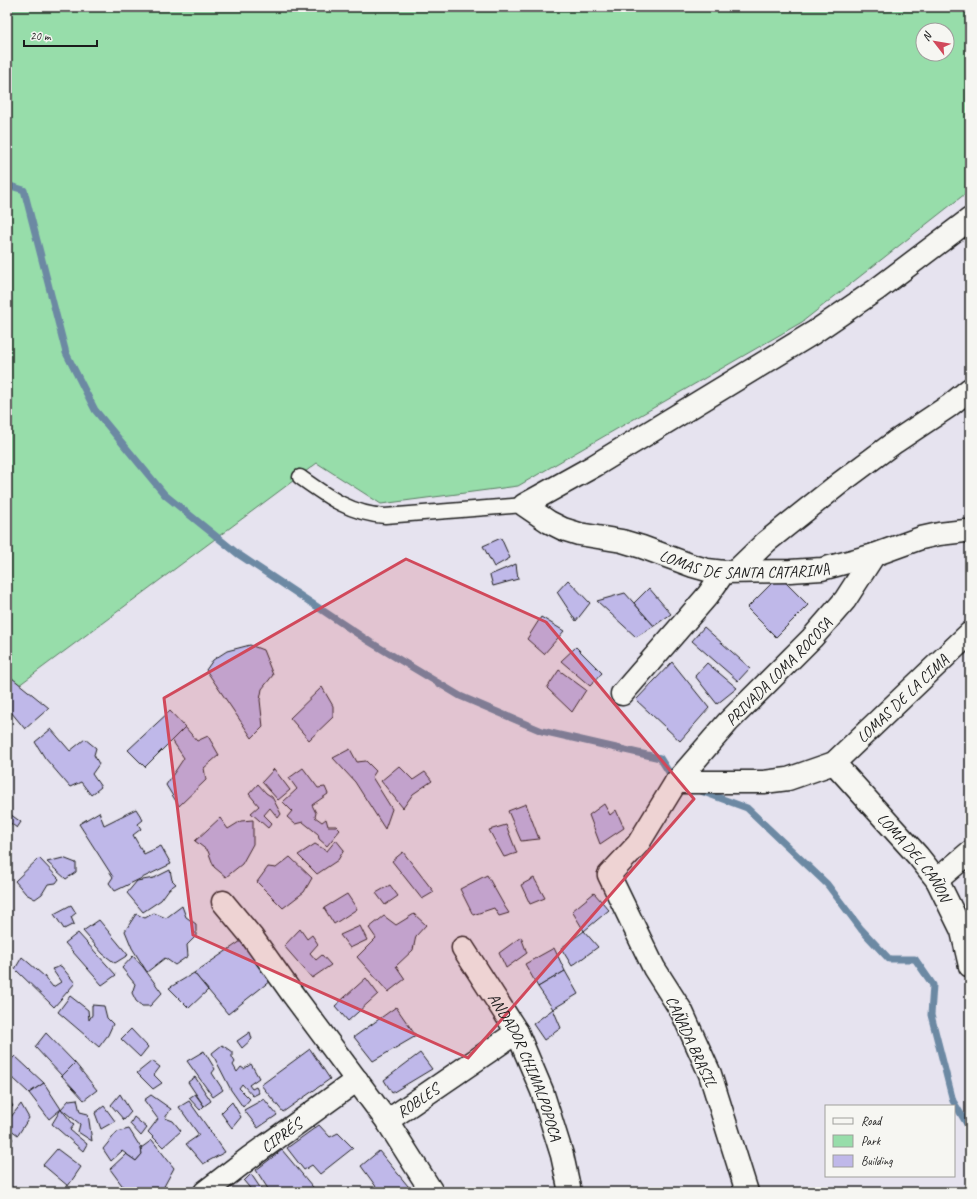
<svg xmlns="http://www.w3.org/2000/svg" width="977" height="1199" font-family="Caveat,sans-serif">
<style>
.green{fill:#97ddaa;stroke:#5a7c63;fill-rule:evenodd}
.lines{fill:none;stroke-linecap:round;stroke-linejoin:round}
.stream{stroke:#6c89a3;stroke-width:7}
.building{fill:#bfb8e9;stroke:#1c1c1c}
.lane-casing{stroke:#1c1c1c;stroke-width:17}
.street-casing{stroke:#1c1c1c;stroke-width:25}
.lane{stroke:#f6f6f2;stroke-width:14}
.street{stroke:#f6f6f2;stroke-width:22}
.marked{fill:#d1495b;fill-opacity:0.2;stroke:#d1495b;stroke-width:3;stroke-linejoin:round}
.labels{text-anchor:middle;stroke-width:3;stroke-linejoin:round;paint-order:stroke}
.street-label{font-size:16px;fill:#1c1c1c;stroke:#f6f6f2}
</style>
<rect width="100%" height="100%" fill="#e6e3ef"/>
<filter id="ink" filterUnits="userSpaceOnUse"><feTurbulence type="fractalNoise" baseFrequency=".025" numOctaves="2"/><feDisplacementMap in="SourceGraphic" scale="8" xChannelSelector="R" yChannelSelector="G"/><feConvolveMatrix kernelMatrix="1 2 1 2 8 2 1 2 1" color-interpolation-filters="sRGB"/></filter>
<g filter="url(#ink)">
<path class="green" d="M7,7H970V190L802,322L518,486L381,504L317,463L7,694ZM923,30H947V54H923Z"/>
<g class="lines">
<g class="stream">
<path d="M7,185L24,190L66,353L95,410L165,495L238,554L370,642L460,696L542,731L660,758L674,780"/>
<path d="M698,790L747,808L827,884L861,929L889,959H915L933,985L931,1015L953,1101L970,1129"/>
</g>
</g>
<g class="building">
<path d="M501,538L510,558L494,567L483,546Z"/>
<path d="M516,564L518,579L493,586L490,575Z"/>
<path d="M779,576L808,605L776,637L747,608Z"/>
<path d="M568,580L590,603L576,621L557,592Z"/>
<path d="M649,588L671,614L654,626L634,603Z"/>
<path d="M625,593L654,626L636,637L597,601Z"/>
<path d="M541,617L564,631L544,654L527,639Z"/>
<path d="M704,627L750,668L738,681L692,641Z"/>
<path d="M250,645L263,650L273,675L262,689L260,700L263,727L252,738L206,670L213,660L227,651Z"/>
<path d="M576,647L602,673L590,686L561,661Z"/>
<path d="M672,662L709,708L680,741L636,700Z"/>
<path d="M707,663L737,688L717,704L695,676Z"/>
<path d="M559,670L586,690L572,712L547,688Z"/>
<path d="M12,678L49,708L25,729L11,712L7,717V681Z"/>
<path d="M322,687L333,706V717L309,740L290,718Z"/>
<path d="M170,711L185,727L145,767L128,750Z"/>
<path d="M185,727L197,741L208,736L219,755L204,768L206,780L179,806L166,785L184,758L172,740Z"/>
<path d="M51,729L70,751L85,739L96,748L94,755L99,764L92,774L101,787L91,795L81,782L70,787L45,758L35,742Z"/>
<path d="M350,749L357,762L366,761L376,771L372,777L392,809L385,829L355,782L333,758Z"/>
<path d="M399,766L413,780L425,772L432,781L413,794L403,808L381,781Z"/>
<path d="M303,768L318,788L325,787L328,794L312,805L316,813L315,817L322,822L326,819L328,826H336L340,830L327,846L319,839L318,834L303,822L295,824L287,817L292,811L283,802L297,789L289,778Z"/>
<path d="M274,769L290,790L278,800L262,782Z"/>
<path d="M258,784L266,793L272,797L281,814L278,818L270,808L264,815L272,823L268,828L251,813L259,806L249,794Z"/>
<path d="M526,804L539,839L521,841L508,811Z"/>
<path d="M604,804L610,815L616,810L624,828L600,844L589,815Z"/>
<path d="M136,809L143,820L138,824L141,829L133,835L144,854L161,846L171,864L115,891L109,883L113,877L79,824L99,812L104,825Z"/>
<path d="M7,812L21,822L17,828L9,822L7,830Z"/>
<path d="M220,818L228,829L241,821L253,820V844L242,864L226,877L214,867L208,851L195,841Z"/>
<path d="M506,825L517,853L504,857L489,830Z"/>
<path d="M336,840L344,850L338,860L317,874L298,855L315,844L327,851Z"/>
<path d="M403,852L434,892L422,899L392,861Z"/>
<path d="M290,857L312,878L304,892L283,908L257,882L268,867L276,868Z"/>
<path d="M39,858L59,879L56,883L48,884L42,894L35,899L26,894L15,881Z"/>
<path d="M63,858L76,863V872L66,879L47,862Z"/>
<path d="M170,870L172,880L176,884L169,889L161,900L143,912L127,893L137,881L154,878Z"/>
<path d="M487,875L505,907L509,913L499,916L494,908L473,915L460,889Z"/>
<path d="M534,878L545,898L530,904L521,885Z"/>
<path d="M390,885L398,896L385,905L376,893Z"/>
<path d="M594,893L609,910L584,931L572,911Z"/>
<path d="M347,894L357,909L334,924L324,908Z"/>
<path d="M71,905L76,913L71,917L74,924L64,929L54,914Z"/>
<path d="M182,906L186,917L196,924V936L187,945L188,956L175,965L165,958L147,972L132,948L125,931L136,914L145,918L154,913L166,918Z"/>
<path d="M414,914L426,925L416,936L413,950L396,966L405,979L388,992L357,957L376,938L369,928L384,916L396,925Z"/>
<path d="M99,920L128,955L115,963L103,954L83,931Z"/>
<path d="M360,926L367,940L350,948L340,935Z"/>
<path d="M300,929L307,939L312,935L318,944L310,953L316,960L322,955L331,965L312,978L284,946Z"/>
<path d="M584,931L598,947L572,966L561,948Z"/>
<path d="M78,933L116,975L102,985L65,943Z"/>
<path d="M521,937L527,953L506,968L499,953Z"/>
<path d="M241,941L270,981L228,1014L194,973Z"/>
<path d="M554,948L565,971L538,987L525,964Z"/>
<path d="M133,956L143,967L162,993L150,1006H142L136,1001L132,993L135,984L122,968Z"/>
<path d="M22,957L44,976L53,987L61,982L52,969L61,966L75,983L54,1007L15,969Z"/>
<path d="M565,971L578,994L553,1009L538,987Z"/>
<path d="M194,973L208,990L189,1008L169,988Z"/>
<path d="M366,978L378,994L348,1021L335,1006Z"/>
<path d="M70,996L88,1010L89,1020L92,1015V1005L104,1006L107,1018L113,1024L108,1035L99,1047L58,1012Z"/>
<path d="M396,1007L416,1036L373,1061L354,1037Z"/>
<path d="M553,1009L561,1028L544,1040L533,1024Z"/>
<path d="M131,1029L148,1047L140,1057L121,1039Z"/>
<path d="M250,1032L252,1039L242,1048L237,1041Z"/>
<path d="M46,1033L75,1063L62,1076L35,1047Z"/>
<path d="M222,1045L232,1052V1057L235,1062L233,1065L237,1072L241,1067L244,1069L251,1064L259,1078L249,1085L252,1089L256,1087L259,1093L253,1096L242,1084L239,1088L250,1099L243,1107L231,1090L212,1053Z"/>
<path d="M310,1049L330,1079L283,1112L261,1085Z"/>
<path d="M204,1051L215,1069L212,1073L223,1090L213,1097L187,1061Z"/>
<path d="M420,1053L432,1069L392,1093L384,1080Z"/>
<path d="M15,1056L44,1083L29,1093L14,1079L7,1081V1064Z"/>
<path d="M152,1061L160,1067L154,1075L162,1083L153,1089L137,1073Z"/>
<path d="M75,1063L97,1090L84,1100L62,1076Z"/>
<path d="M195,1077L211,1101L204,1106L188,1082Z"/>
<path d="M44,1083L61,1109L49,1119L29,1093Z"/>
<path d="M120,1094L131,1112L124,1120L111,1105Z"/>
<path d="M195,1094L204,1106L200,1110L189,1098Z"/>
<path d="M151,1095L171,1109L165,1118L173,1121L181,1131L163,1147L148,1132L158,1119L144,1100Z"/>
<path d="M7,1098L13,1106L7,1112Z"/>
<path d="M77,1099L80,1112L88,1114L92,1141L78,1132L80,1124L61,1109L69,1100Z"/>
<path d="M264,1099L277,1115L258,1128L244,1110Z"/>
<path d="M189,1101L225,1152L203,1164L186,1144L199,1135L179,1107Z"/>
<path d="M232,1102L241,1117L232,1128L221,1113Z"/>
<path d="M21,1104L29,1118L18,1135L7,1127V1122Z"/>
<path d="M104,1106L115,1121L101,1129L95,1113Z"/>
<path d="M61,1109L74,1125L70,1130L87,1144L83,1151L52,1124Z"/>
<path d="M134,1117L147,1128L141,1136L130,1124Z"/>
<path d="M319,1125L330,1137L338,1133L353,1148L320,1174L312,1165L304,1170L287,1148Z"/>
<path d="M129,1129L141,1148L142,1154L136,1161L122,1151L111,1161L103,1149L117,1132Z"/>
<path d="M7,1134L13,1139L7,1145Z"/>
<path d="M152,1140L174,1168L161,1192H127L110,1169L126,1154L136,1161L142,1154L141,1148Z"/>
<path d="M57,1149L81,1167L68,1186L43,1165Z"/>
<path d="M282,1150L317,1192H270L256,1170Z"/>
<path d="M379,1151L413,1192H380L361,1166Z"/>
<path d="M251,1174L263,1192H253L244,1181Z"/>
</g>
<g class="lines">
<defs>
<path id="lane" d="M300,477C328,497 351,514 385,516L524,505"/>
<g id="street">
<path id="s1" d="M970,219L876,290L813,333L594,466L524,505L549,522L563,529L579,534L622,541L642,547L693,566L707,570L724,572L790,571L822,569L874,555L921,538L939,534L965,531L970,532"/>
<path d="M736,571L766,542L840,483L895,442L949,406L970,389"/>
<path d="M622,694L708,595L724,572"/>
<path id="s2" d="M834,763L918,856L937,880L962,931L970,966"/>
<path id="s3" d="M676,782H764L788,779L834,763L970,633"/>
<path d="M937,880L970,852"/>
<path d="M223,902L252,937L291,992L387,1121L432,1192"/>
<path id="s4" d="M463,948L517,1032L542,1091L562,1155L570,1192"/>
<path id="s5" d="M387,1121L517,1032"/>
<path id="s6" d="M205,1192L249,1158L357,1080"/>
<path id="s7" d="M747,1192L710,1074L682,1012L654,968L609,875L638,844L676,782L728,722L812,638L845,600L874,555"/>
</g>
</defs>
<use href="#lane" class="lane-casing"/>
<use href="#street" class="street-casing"/>
<use href="#lane" class="lane"/>
<use href="#street" class="street"/>
</g>
</g>
<path class="marked" d="M406,559L546,622L694,799L468,1058L193,935L164,698Z"/>
<g class="labels">
<g class="street-label">
<text dy="6" stroke="none"><textPath href="#s1" startOffset="763">LOMAS DE SANTA CATARINA</textPath></text>
<text dy="6" stroke="none"><textPath href="#s7" startOffset="613">PRIVADA LOMA ROCOSA</textPath></text>
<text dy="6" stroke="none"><textPath href="#s3" startOffset="255">LOMAS DE LA CIMA</textPath></text>
<text dy="6" stroke="none"><textPath href="#s2" startOffset="124">LOMA DEL CAÑON</textPath></text>
<text transform="translate(692 1041) rotate(65)" y="6">CAÑADA BRASIL</text>
<text dy="6" stroke="none"><textPath href="#s4" startOffset="135">ANDADOR CHIMALPOPOCA</textPath></text>
<text dy="6" stroke="none"><textPath href="#s5" startOffset="37">ROBLES</textPath></text>
<text dy="6" stroke="none"><textPath href="#s6" startOffset="95">CIPRÉS</textPath></text>
</g>
</g>
<rect width="977" height="1199" fill="none" stroke="#f6f6f2" stroke-width="24"/>
<rect x="12" y="12" width="953" height="1175" fill="none" stroke="#1c1c1c" stroke-width="1.5" filter="url(#ink)"/>
<rect x="825" y="1105" width="130" height="72" fill="#f6f6f2" stroke="#9f9f9c"/>
<rect x="833" y="1118" width="20" height="6" fill="#f6f6f2" stroke="#9f9f9c"/>
<text x="861" y="1125" font-size="12" fill="#1c1c1c">Road</text>
<rect x="833" y="1135" width="20" height="12" fill="#97ddaa" stroke="#9f9f9c"/>
<text x="861" y="1145" font-size="12" fill="#1c1c1c">Park</text>
<rect x="833" y="1155" width="20" height="12" fill="#bfb8e9" stroke="#9f9f9c"/>
<text x="861" y="1165" font-size="12" fill="#1c1c1c">Building</text>
<g transform="translate(935 42) rotate(301)"><circle r="19" fill="#f6f6f2" stroke="#9f9f9c"/>
<path d="M0-3L7 15L0 10L-7 15Z" fill="#d1495b"/>
<text y="-6" font-size="11" font-weight="bold" text-anchor="middle" fill="#1c1c1c">N</text>
</g>
<path d="M24 40v6h73v-6" fill="none" stroke="#1c1c1c" stroke-width="2"/>
<text x="30" y="40" font-size="12" fill="#1c1c1c" stroke="#f6f6f2" stroke-width="3" paint-order="stroke">20 m</text>
</svg>
